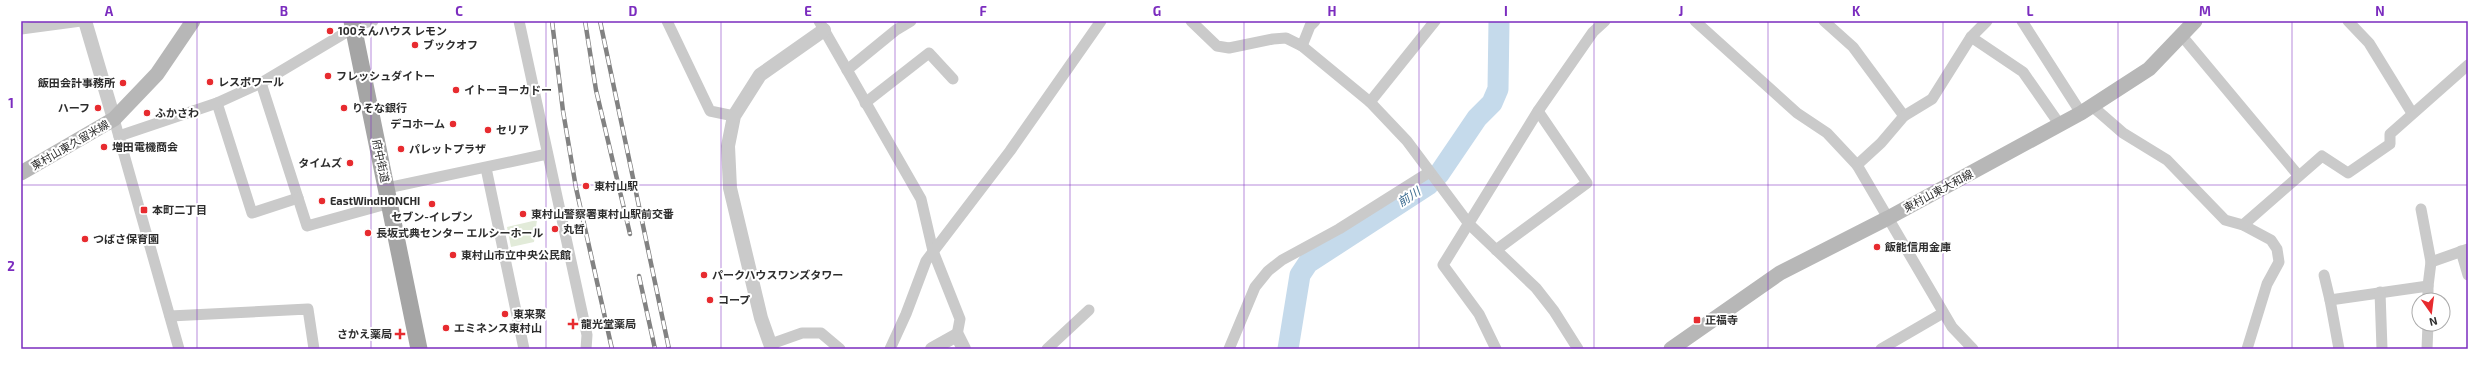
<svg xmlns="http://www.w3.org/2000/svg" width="2489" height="370" font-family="'Exo 2','Noto Sans JP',sans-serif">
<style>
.green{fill:#e2ebd9}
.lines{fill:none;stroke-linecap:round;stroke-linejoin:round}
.river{stroke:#c5daeb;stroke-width:21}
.minor{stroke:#cacaca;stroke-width:11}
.tertiary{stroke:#cacaca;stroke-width:14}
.secondary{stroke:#b7b7b7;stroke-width:15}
.primary{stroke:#a5a5a5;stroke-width:17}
.rail-casing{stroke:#828282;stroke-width:4.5}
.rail{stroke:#fff;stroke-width:3;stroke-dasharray:9;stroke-linecap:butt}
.grid{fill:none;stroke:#7b2cbf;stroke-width:1;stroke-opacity:0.55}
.poi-dot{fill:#e72b2f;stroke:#fff;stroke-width:1.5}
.labels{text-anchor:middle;stroke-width:4;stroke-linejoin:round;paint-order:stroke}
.poi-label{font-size:11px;font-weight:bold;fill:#2d2d2d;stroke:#fff;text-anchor:start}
.street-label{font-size:11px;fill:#2d2d2d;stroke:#fff}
.water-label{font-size:12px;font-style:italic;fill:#3a6a8f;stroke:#fff}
.neatline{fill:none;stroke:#7b2cbf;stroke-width:1.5}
.grid-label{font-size:13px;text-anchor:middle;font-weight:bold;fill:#7b2cbf}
</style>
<rect width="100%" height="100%" fill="#fff"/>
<path class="green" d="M537,220L534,242L511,247L507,227Z"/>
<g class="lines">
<path class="river" d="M1288,349L1300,275L1308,263L1428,185L1439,174L1477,118L1492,103L1498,89L1499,21"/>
<g class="minor">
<path d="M519,21L587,335L586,349"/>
<path d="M667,21L710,111L734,116"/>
<path d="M819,21L921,199L933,251L960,319L957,335"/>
<path d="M1191,21L1217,46L1229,48L1273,39L1286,38L1302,46L1370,102L1407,141L1469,224L1536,288L1554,311L1578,349"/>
<path d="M1695,21L1797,113L1827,133L1857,165L1952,327L1973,349"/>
<path d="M1824,21L1853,47L1904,116"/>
<path d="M2022,21L2081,113"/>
<path d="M2348,21L2369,43L2412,113"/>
<path d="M21,29L81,21"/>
<path d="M2182,36L2298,175"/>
<path d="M1971,37L2023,72L2060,125"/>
<path d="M1302,46L1310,26L1315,21"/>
<path d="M847,70L896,30L911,21"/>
<path d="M1370,102L1435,21"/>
<path d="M217,103L252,213L298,198L261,83"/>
<path d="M865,103L929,53L953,79"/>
<path d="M2092,106L2123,133L2167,160L2225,220L2243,225L2271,240L2277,249L2279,262L2267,284L2247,349"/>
<path d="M114,119L179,349"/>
<path d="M119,136L217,103L261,83L360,24L373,21"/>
<path d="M1857,165L1881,143L1904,116L1932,99L1971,37L1987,21"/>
<path d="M486,168L524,349"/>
<path d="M387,188L547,154"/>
<path d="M298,198L307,226L390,203"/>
<path d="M2421,209L2431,262L2428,286"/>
<path d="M2243,225L2322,156L2348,173L2390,144V134L2468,65"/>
<path d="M1496,250L1587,183L1538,111"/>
<path d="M2461,251L2468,275"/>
<path d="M2431,262L2468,249"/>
<path d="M2324,275L2330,300L2428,286V300"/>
<path d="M2380,292L2382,349"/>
<path d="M2330,300L2339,349"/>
<path d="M170,316L308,309L314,349"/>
<path d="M771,344L802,333H821L840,349"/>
<path d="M890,349L906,314L926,261L1010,151L1101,21"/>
<path d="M1047,349L1089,310"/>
<path d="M1229,349L1255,287L1268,271L1282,260L1339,229L1428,173"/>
<path d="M1496,349L1479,314L1443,265L1538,111L1593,32L1605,21"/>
<path d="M1881,349L1943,313"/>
<path d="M2427,349L2428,324"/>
</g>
<g class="tertiary">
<path d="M85,21L114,119"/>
<path d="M772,349L761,318L730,188L728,146L734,116L760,75L824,30"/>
<path d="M932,349L957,335L964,349"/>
</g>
<g class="secondary">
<path d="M21,173L114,119L157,74L193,21"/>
<path d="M1671,349L1780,273L1888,218L2081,113L2149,69L2195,21"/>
</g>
<path class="primary" d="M352,21L419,349"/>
<defs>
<g id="rail">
<path d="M552,21L563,111L576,188L612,349"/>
<path d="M585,21L596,90L630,234"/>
<path d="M600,21L669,349"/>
<path d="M639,276L655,349"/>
</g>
</defs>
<use href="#rail" class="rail-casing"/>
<use href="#rail" class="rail"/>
</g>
<path class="grid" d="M197,21V349M371,21V349M546,21V349M721,21V349M895,21V349M1070,21V349M1244,21V349M1419,21V349M1594,21V349M1768,21V349M1943,21V349M2118,21V349M2292,21V349M21,185H2468"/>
<g class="poi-dot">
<circle cx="330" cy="31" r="4"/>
<circle cx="415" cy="45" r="4"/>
<circle cx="328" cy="76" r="4"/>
<circle cx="210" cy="82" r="4"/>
<circle cx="123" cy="83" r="4"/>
<circle cx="456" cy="90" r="4"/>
<circle cx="98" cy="108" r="4"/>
<circle cx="344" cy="108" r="4"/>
<circle cx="147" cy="113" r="4"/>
<circle cx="453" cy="124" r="4"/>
<circle cx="488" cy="130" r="4"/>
<circle cx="104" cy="147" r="4"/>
<circle cx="401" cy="149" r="4"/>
<circle cx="350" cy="163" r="4"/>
<circle cx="586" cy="186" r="4"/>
<circle cx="322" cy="201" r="4"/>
<circle cx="432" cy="204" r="4"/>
<rect x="140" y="206" width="8" height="8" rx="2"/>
<circle cx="523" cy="214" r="4"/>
<circle cx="555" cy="229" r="4"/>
<circle cx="368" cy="233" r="4"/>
<circle cx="85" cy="239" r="4"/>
<circle cx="1877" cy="247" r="4"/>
<circle cx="453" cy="255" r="4"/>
<circle cx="704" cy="275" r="4"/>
<circle cx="710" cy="300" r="4"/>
<circle cx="505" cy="314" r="4"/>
<rect x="1693" y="316" width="8" height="8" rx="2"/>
<path d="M571 318h4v4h4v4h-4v4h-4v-4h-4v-4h4z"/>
<circle cx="446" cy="328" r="4"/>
<path d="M398 328h4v4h4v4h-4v4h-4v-4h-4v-4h4z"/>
</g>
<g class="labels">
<g class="poi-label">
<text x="338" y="35">100えんハウス レモン</text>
<text x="423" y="49">ブックオフ</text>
<text x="336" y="80">フレッシュダイトー</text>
<text x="218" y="86">レスポワール</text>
<text x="115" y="87" text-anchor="end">飯田会計事務所</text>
<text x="464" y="94">イトーヨーカドー</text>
<text x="90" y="112" text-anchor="end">ハーフ</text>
<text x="352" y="112">りそな銀行</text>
<text x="155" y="117">ふかさわ</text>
<text x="445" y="128" text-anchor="end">デコホーム</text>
<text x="496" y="134">セリア</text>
<text x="112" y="151">増田電機商会</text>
<text x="409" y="153">パレットプラザ</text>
<text x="342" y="167" text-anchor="end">タイムズ</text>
<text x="594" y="190">東村山駅</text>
<text x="330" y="205">EastWindHONCHI</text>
<text x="152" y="214">本町二丁目</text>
<text x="531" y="218">東村山警察署東村山駅前交番</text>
<text x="432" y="221" text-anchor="middle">セブン-イレブン</text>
<text x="563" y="233">丸哲</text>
<text x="376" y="237">長坂式典センター エルシーホール</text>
<text x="93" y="243">つばさ保育園</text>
<text x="1885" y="251">飯能信用金庫</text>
<text x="461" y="259">東村山市立中央公民館</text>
<text x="712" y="279">パークハウスワンズタワー</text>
<text x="718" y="304">コープ</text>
<text x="513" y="318">東来聚</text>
<text x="1705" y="324">正福寺</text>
<text x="581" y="328">龍光堂薬局</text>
<text x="454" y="332">エミネンス東村山</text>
<text x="392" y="338" text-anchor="end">さかえ薬局</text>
</g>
<g class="street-label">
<text transform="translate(70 145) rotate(-30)" y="4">東村山東久留米線</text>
<text transform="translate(381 161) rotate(78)" y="4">府中街道</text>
<text transform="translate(1938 191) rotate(-28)" y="4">東村山東大和線</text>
</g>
<g class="water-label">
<text transform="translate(1409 197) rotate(-33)" y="4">前川</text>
</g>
</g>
<rect width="2489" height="370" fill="none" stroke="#ffffff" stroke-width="44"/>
<g transform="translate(2431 312) rotate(166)"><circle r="19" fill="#ffffff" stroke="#ababab"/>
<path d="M0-3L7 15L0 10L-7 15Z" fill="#e72b2f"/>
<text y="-6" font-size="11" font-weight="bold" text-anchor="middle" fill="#2d2d2d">N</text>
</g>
<rect x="22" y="22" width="2445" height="326" class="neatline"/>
<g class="grid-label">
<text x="109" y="16">A</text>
<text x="284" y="16">B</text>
<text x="459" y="16">C</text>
<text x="633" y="16">D</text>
<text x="808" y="16">E</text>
<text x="983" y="16">F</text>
<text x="1157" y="16">G</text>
<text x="1332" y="16">H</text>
<text x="1506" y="16">I</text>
<text x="1681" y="16">J</text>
<text x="1856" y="16">K</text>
<text x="2030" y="16">L</text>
<text x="2205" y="16">M</text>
<text x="2380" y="16">N</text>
<text x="11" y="108">1</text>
<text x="11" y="271">2</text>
</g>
</svg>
